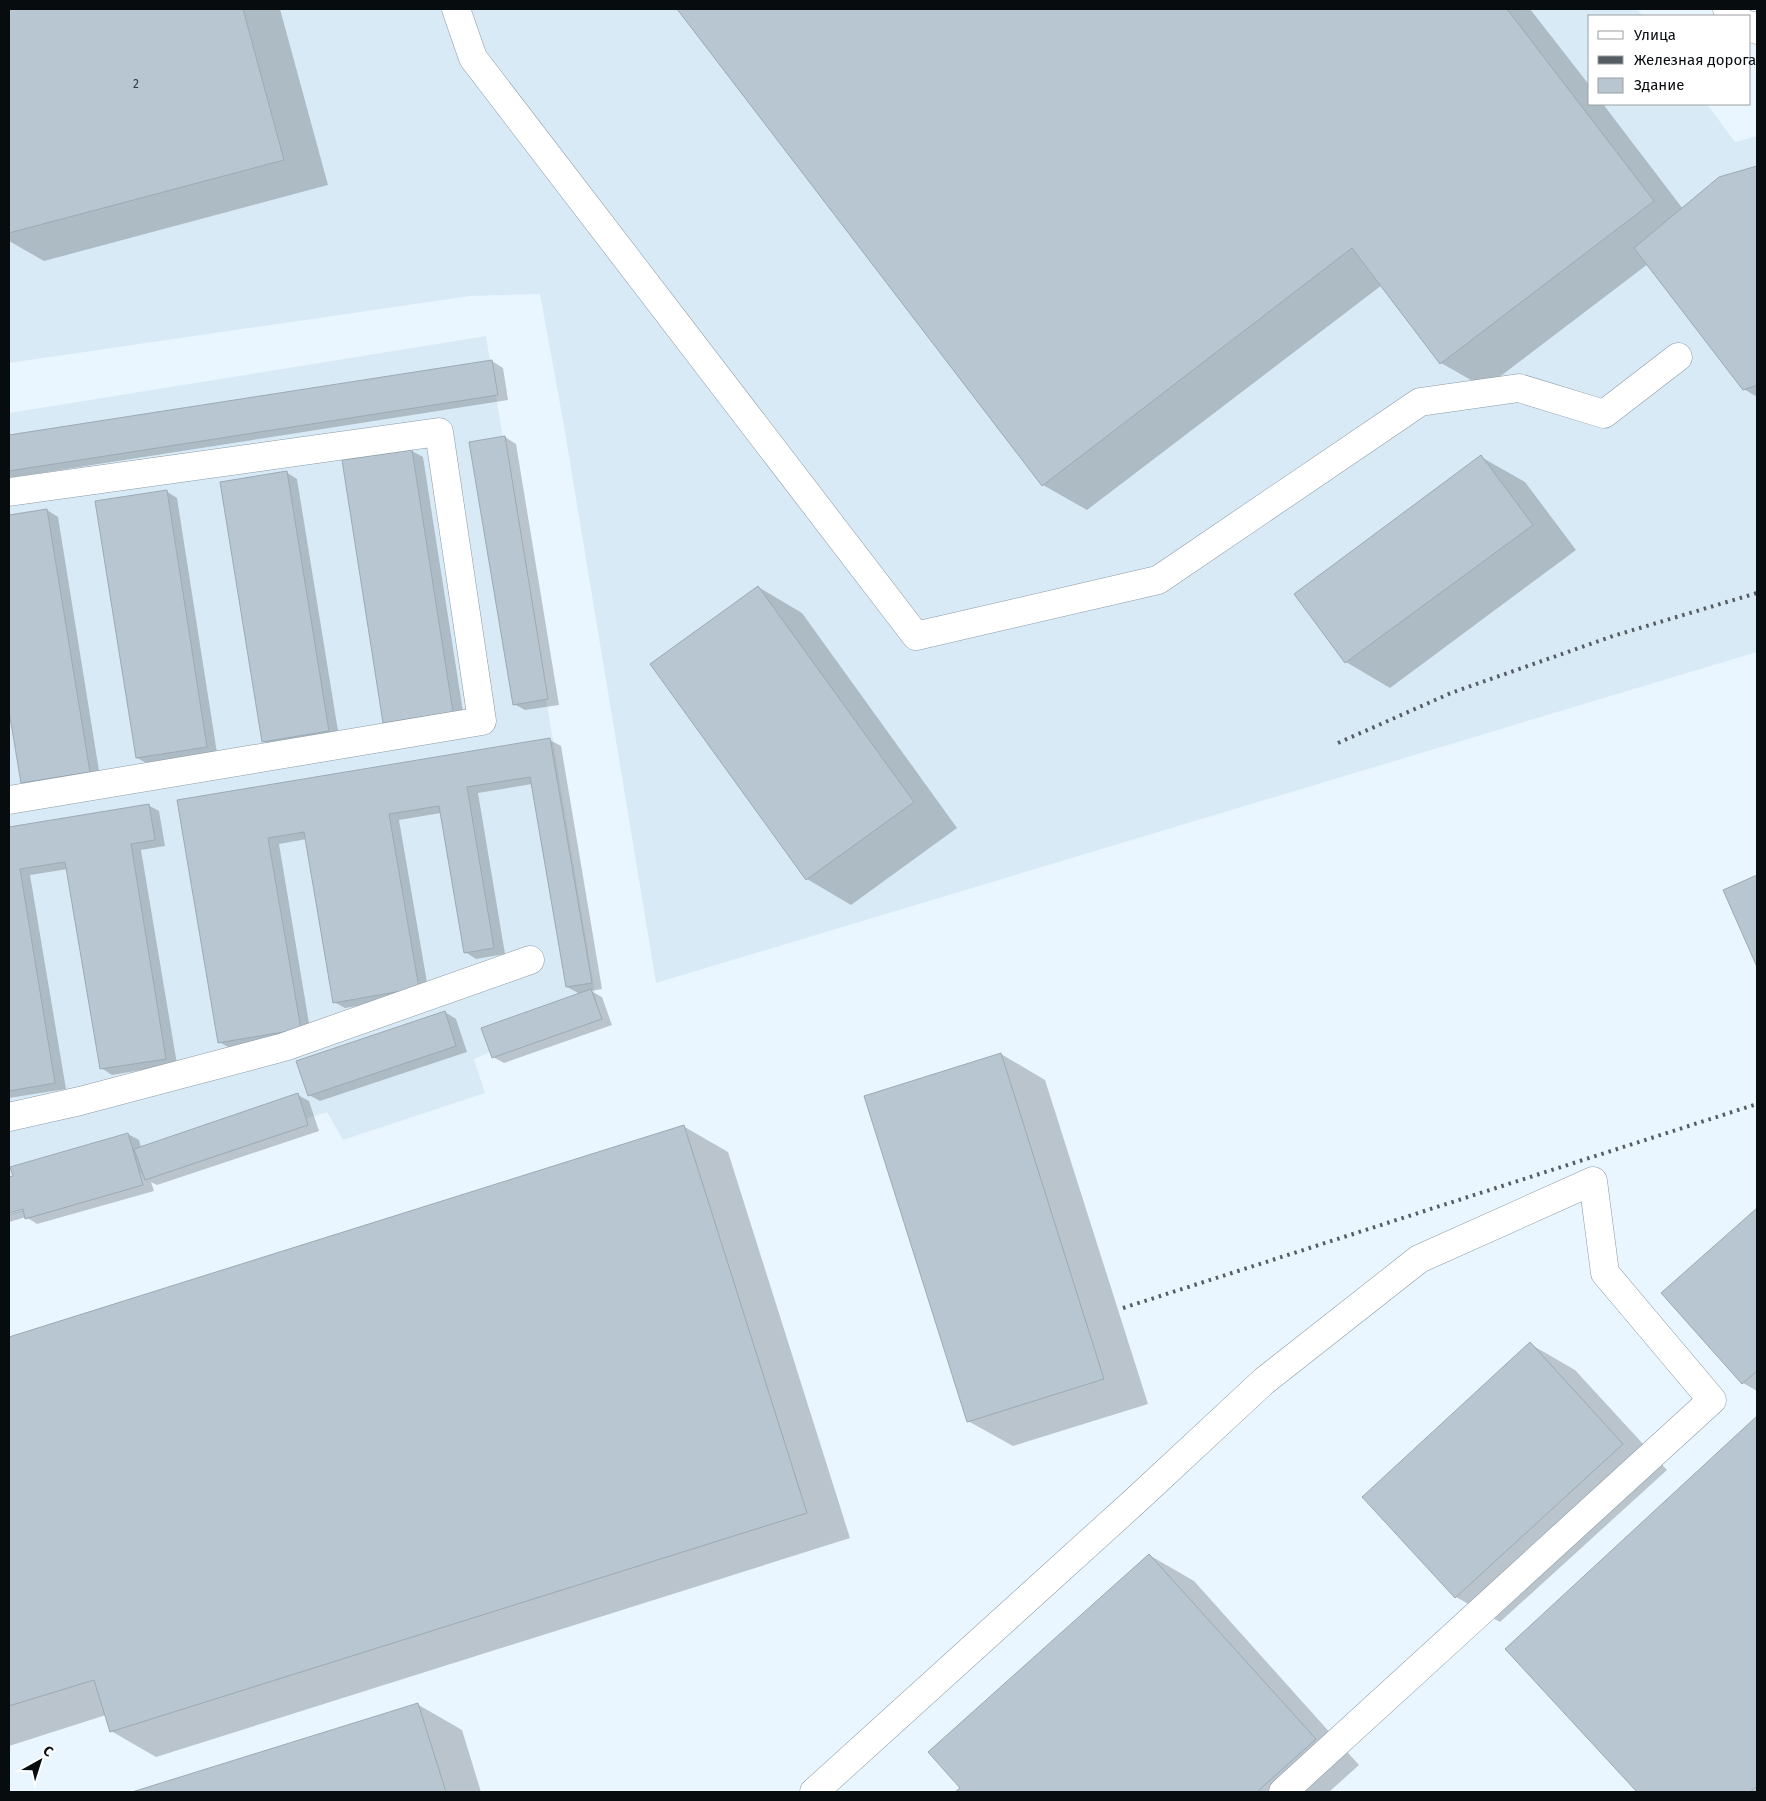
<svg xmlns="http://www.w3.org/2000/svg" width="1766" height="1801" font-family="'Fira Sans',sans-serif">
<style>
.built{fill:#d9eaf7}
.shadow{fill:#0003}
.building{fill:#b7c6d1;stroke:#9baab4}
.lines{fill:none;stroke-linecap:round;stroke-linejoin:round}
.minor-casing{stroke:#8b9aa4;stroke-width:29}
.minor{stroke:#fff;stroke-width:28}
.rail{stroke:#555d62;stroke-width:4;stroke-dasharray:2.5 5;stroke-linecap:butt}
.labels{text-anchor:middle;stroke-width:5;stroke-linejoin:round;paint-order:stroke}
.number-label{font-size:12px;fill:#333a40}
</style>
<rect width="100%" height="100%" fill="#e9f6ff"/>
<g class="built">
<path d="M9,9H1637L1643,16H1590V104H1707L1735,142L1757,136V652L656,983L564,426L540,294L470,296L9,363Z"/>
<path d="M486,336L597,1006L474,1059L485,1093L343,1140L327,1112L9,1216V413Z"/>
</g>
<g class="shadow">
<path d="M9,9H280L328,185L44,261L9,241Z"/>
<path d="M678,9H1530L1590,86V104H1603L1683,209L1720,178L1757,167V397L1744,389L1648,264L1485,388L1441,363L1382,285L1087,510L1043,485Z"/>
<path d="M492,361L503,368L508,400L9,478V436Z"/>
<path d="M505,437L516,444L559,705L525,710L514,704Z"/>
<path d="M412,451L423,457L464,718L395,729L384,722Z"/>
<path d="M1481,457L1525,482L1576,550L1390,688L1346,662L1296,594Z"/>
<path d="M286,472L297,479L339,737L274,747L263,741Z"/>
<path d="M166,491L177,498L217,753L148,764L137,758Z"/>
<path d="M47,510L58,517L100,777L33,788L22,782L9,703V517Z"/>
<path d="M758,587L802,613L957,828L851,905L807,879Z"/>
<path d="M550,740L561,746L602,989L591,991L602,997L612,1025L504,1063L493,1057L580,994L567,987L532,784L478,793L505,954L476,959L465,952L441,813L399,820L429,994L345,1008L334,1002L307,839L279,844L311,1035L230,1048L219,1042L178,801Z"/>
<path d="M148,805L159,811L165,846L141,850L177,1064L112,1075L101,1068L68,869L30,875L66,1089L9,1098V828Z"/>
<path d="M1757,876V964L1725,890Z"/>
<path d="M445,1012L456,1019L467,1052L320,1101L309,1095Z"/>
<path d="M1001,1054L1045,1080L1148,1404L1013,1446L968,1421Z"/>
<path d="M298,1095L309,1101L319,1131L157,1185L151,1182L154,1191L37,1224L26,1217L9,1222V1214L29,1208L28,1206L9,1212V1178L128,1134L139,1140L141,1148Z"/>
<path d="M683,1126L728,1152L850,1538L156,1757L111,1731L106,1715L9,1746V1338Z"/>
<path d="M1757,1210V1391L1743,1383L1663,1293Z"/>
<path d="M1530,1344L1575,1370L1667,1470L1500,1622L1456,1597Z"/>
<path d="M1757,1417V1792H1639L1507,1649Z"/>
<path d="M1149,1555L1194,1581L1359,1765L1329,1792H957Z"/>
<path d="M417,1704L462,1730L481,1792H136Z"/>
</g>
<g class="building">
<path d="M9,9H243L284,160L9,233Z"/>
<path d="M677,9H1507L1654,201L1440,364L1352,248L1042,486Z"/>
<path d="M1757,166V385L1743,390L1634,248L1719,177Z"/>
<path d="M492,360L498,395L9,471V435Z"/>
<path d="M505,436L548,699L513,705L469,442Z"/>
<path d="M412,450L453,712L383,723L342,460Z"/>
<path d="M1481,455L1533,525L1345,663L1294,594Z"/>
<path d="M287,471L329,731L262,742L220,482Z"/>
<path d="M167,490L207,747L136,758L95,501Z"/>
<path d="M47,509L90,772L21,783L9,711V515Z"/>
<path d="M758,586L914,802L806,880L650,664Z"/>
<path d="M550,738L592,983L566,987L530,777L467,787L494,948L464,953L439,806L389,814L419,988L333,1003L304,832L268,838L301,1029L218,1043L177,800Z"/>
<path d="M149,804L155,840L131,844L166,1059L100,1069L65,862L20,869L55,1083L9,1091V827Z"/>
<path d="M1757,875V967L1723,890Z"/>
<path d="M591,989L602,1019L492,1058L481,1028Z"/>
<path d="M445,1011L456,1046L308,1096L296,1061Z"/>
<path d="M1001,1053L1104,1379L967,1422L864,1096Z"/>
<path d="M298,1093L308,1125L145,1180L134,1149Z"/>
<path d="M684,1125L807,1513L110,1732L94,1680L9,1706V1337Z"/>
<path d="M128,1133L143,1185L25,1219L23,1209L9,1213V1177L13,1176L10,1167Z"/>
<path d="M1757,1208V1371L1742,1384L1661,1293Z"/>
<path d="M1530,1342L1623,1444L1455,1598L1362,1497Z"/>
<path d="M1757,1416V1786L1750,1792H1637L1505,1649Z"/>
<path d="M1149,1554L1316,1739L1257,1792H955L960,1788L928,1752Z"/>
<path d="M418,1703L446,1792H132Z"/>
</g>
<g class="lines">
<defs>
<g id="minor">
<path d="M456,9L473,58L916,636L1158,580L1420,402L1519,388L1604,414L1678,357"/>
<path d="M1727,9L1737,16"/>
<path d="M1750,25L1757,30"/>
<path d="M9,492L439,432L482,721L9,800"/>
<path d="M9,1117L80,1101L284,1047L530,960"/>
<path d="M814,1792L1135,1501L1264,1381L1419,1259L1593,1181L1605,1273L1712,1400L1283,1792"/>
</g>
</defs>
<use href="#minor" class="minor-casing"/>
<use href="#minor" class="minor"/>
<g class="rail">
<path d="M1338,743L1451,693L1613,636L1757,593"/>
<path d="M1123,1308L1757,1104"/>
</g>
</g>
<g class="labels">
<g class="number-label">
<text x="136" y="88">2</text>
</g>
</g>
<rect width="1766" height="1801" fill="none" stroke="#070c0f" stroke-width="20"/>
<rect x="1588" y="15" width="162" height="90" fill="#ffffff" stroke="#9c9e9f"/>
<rect x="1598" y="31" width="25" height="8" fill="#ffffff" stroke="#9c9e9f"/>
<text x="1634" y="40" font-size="15" fill="#070c0f">Улица</text>
<rect x="1598" y="56" width="25" height="8" fill="#555d62" stroke="#9c9e9f"/>
<text x="1634" y="65" font-size="15" fill="#070c0f">Железная дорога</text>
<rect x="1598" y="78" width="25" height="15" fill="#b7c6d1" stroke="#9c9e9f"/>
<text x="1634" y="90" font-size="15" fill="#070c0f">Здание</text>
<g transform="translate(40 1761) rotate(39)" stroke="#ffffff" stroke-width="4" paint-order="stroke">
<path d="M0-4L9 19L0 12L-9 19Z" fill="#070c0f"/>
<text y="-8" font-size="14" font-weight="bold" text-anchor="middle" fill="#070c0f">С</text>
</g>
</svg>
